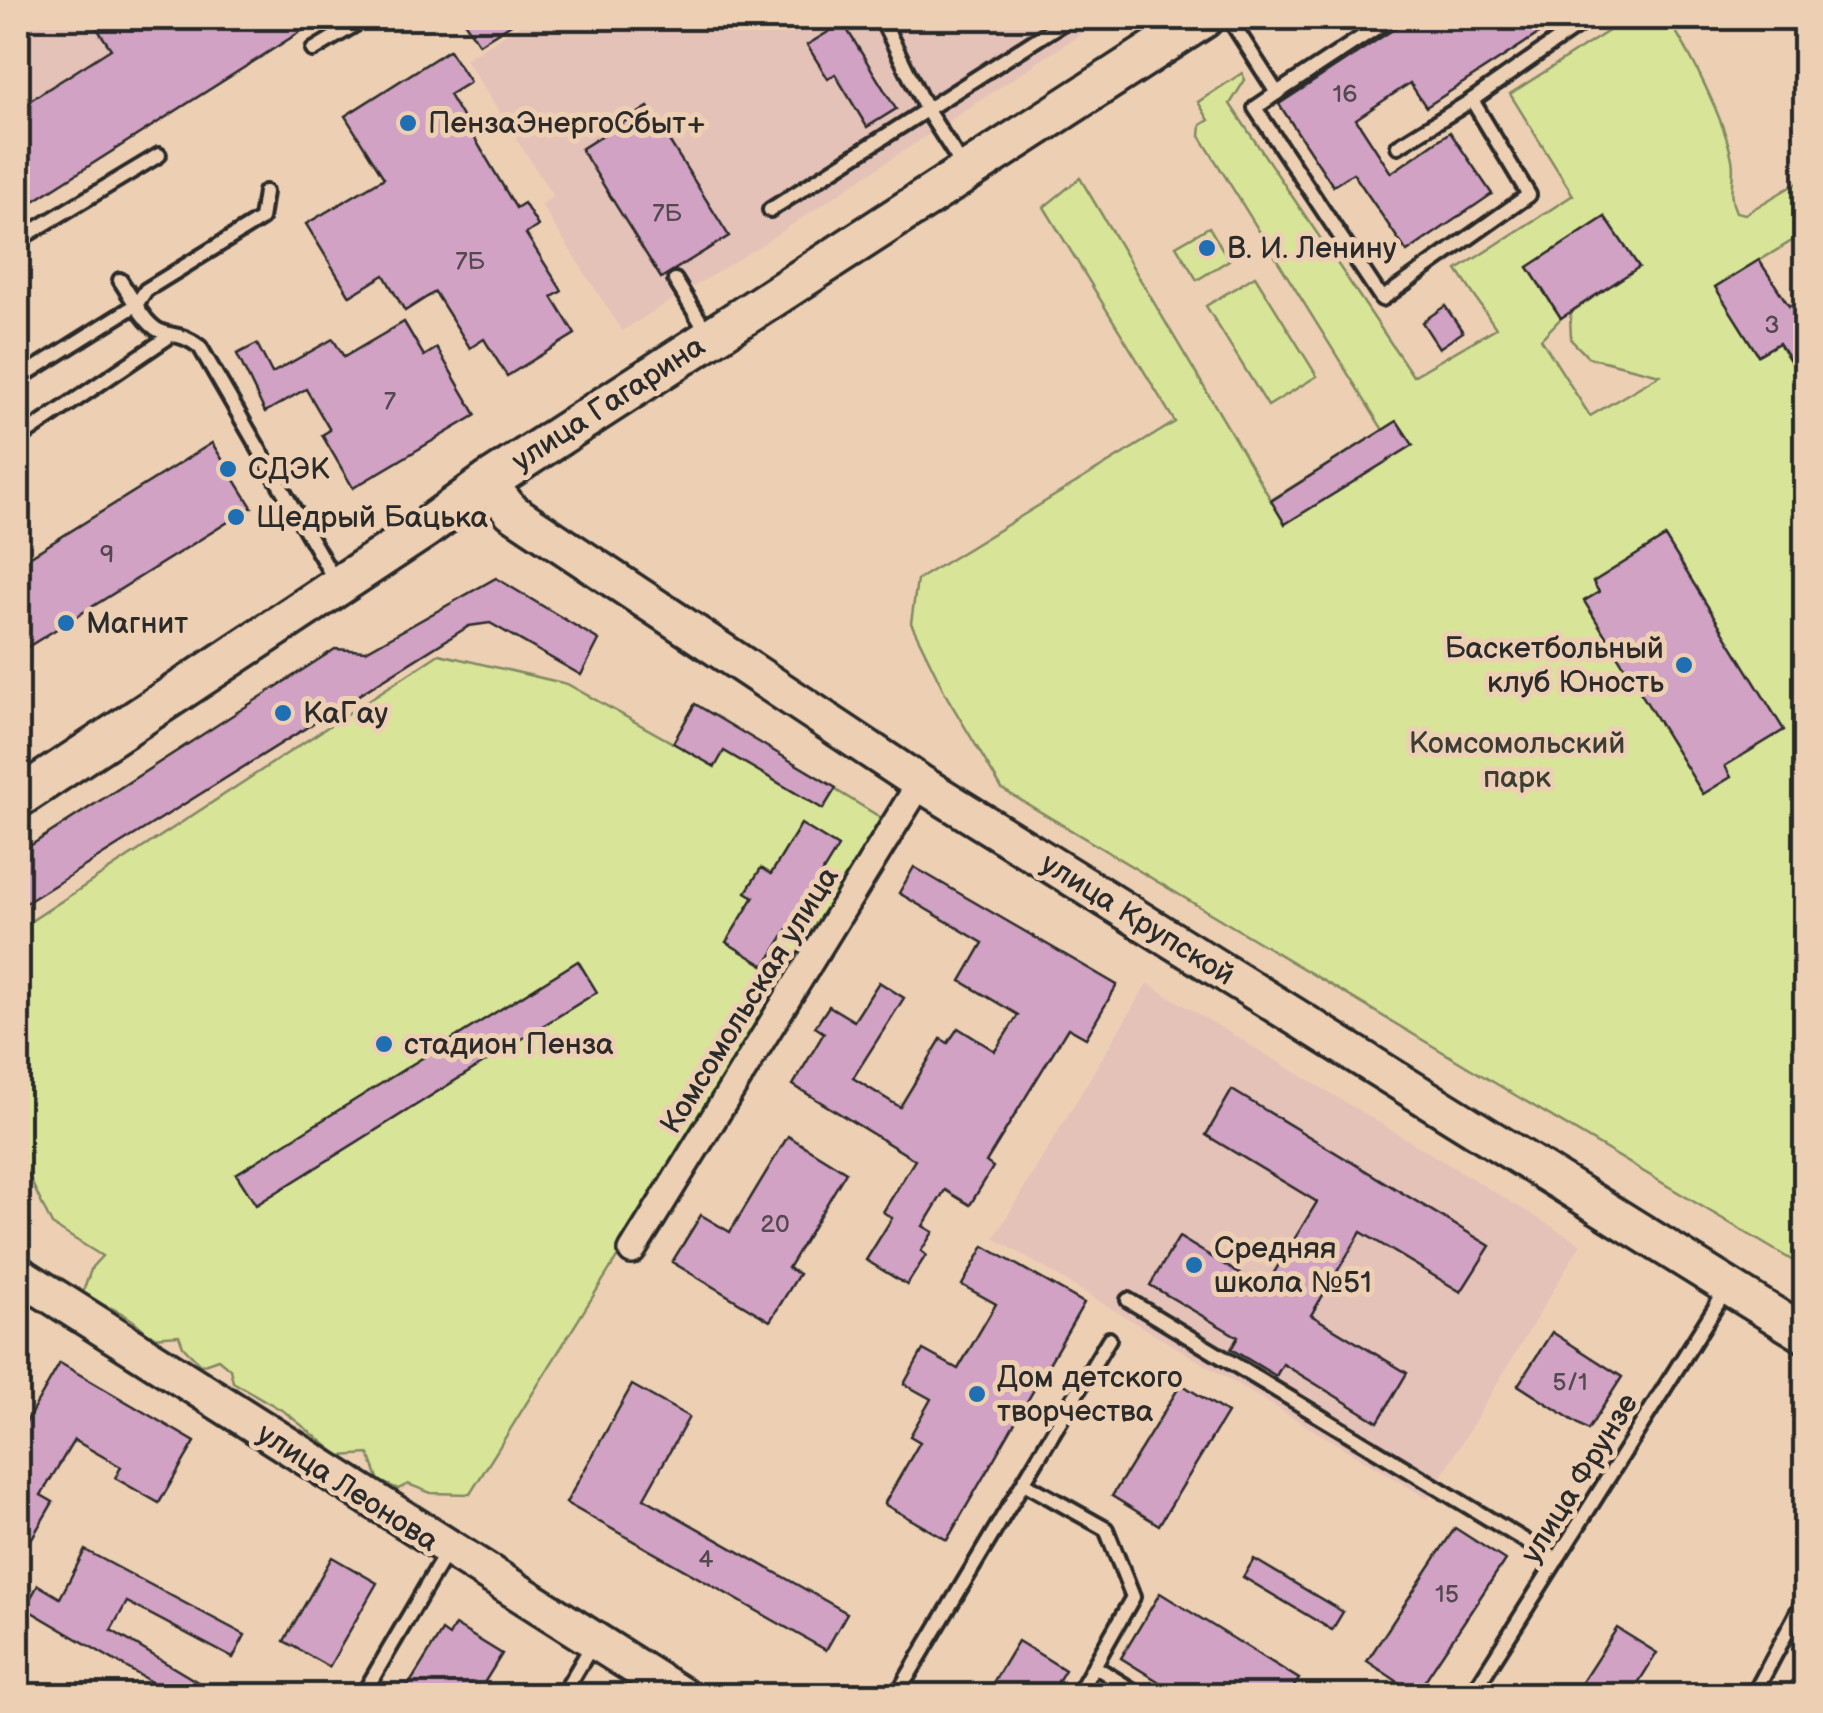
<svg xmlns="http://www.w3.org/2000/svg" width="1823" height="1713" font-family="'Balsamiq Sans',sans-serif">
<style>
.built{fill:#e5c2b8}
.green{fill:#d8e598;stroke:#828862;stroke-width:2.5;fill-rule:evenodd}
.building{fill:#d1a2c3;stroke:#2b2b2b;stroke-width:2.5}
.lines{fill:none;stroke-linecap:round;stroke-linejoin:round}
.lane-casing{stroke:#2b2b2b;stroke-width:20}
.street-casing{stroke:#2b2b2b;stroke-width:32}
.secondary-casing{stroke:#2b2b2b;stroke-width:42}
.primary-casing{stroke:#2b2b2b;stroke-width:45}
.lane{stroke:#edd0b4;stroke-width:12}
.street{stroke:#edd0b4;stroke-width:25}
.secondary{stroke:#edd0b4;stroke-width:35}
.primary{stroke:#edd0b4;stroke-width:38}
.poi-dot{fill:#1f6fb2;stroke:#edd0b4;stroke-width:4}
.labels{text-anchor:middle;stroke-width:10;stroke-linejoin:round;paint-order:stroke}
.number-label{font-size:25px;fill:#544951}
.poi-label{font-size:30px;fill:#2b2b2b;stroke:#edd0b4;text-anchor:start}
.street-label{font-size:30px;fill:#2b2b2b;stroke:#edd0b4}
.park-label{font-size:30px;fill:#3c3e36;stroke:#edd0b4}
</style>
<rect width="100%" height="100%" fill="#edd0b4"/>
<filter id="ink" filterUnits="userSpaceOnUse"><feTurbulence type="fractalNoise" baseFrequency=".01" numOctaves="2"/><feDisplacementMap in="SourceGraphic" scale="20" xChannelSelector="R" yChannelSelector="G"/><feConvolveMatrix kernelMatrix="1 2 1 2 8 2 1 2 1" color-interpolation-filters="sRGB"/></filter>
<g filter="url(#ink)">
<g class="built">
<path d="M18,18H322L18,211Z"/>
<path d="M531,18H1105L758,247L622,331L541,205L553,196L465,59Z"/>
<path d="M1147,983L1581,1244L1428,1499L994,1238Z"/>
</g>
<g class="green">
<path d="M1629,18H1667C1690,51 1724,119 1732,159C1736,179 1726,192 1736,212L1745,214L1805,178V233L1716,287L1758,355L1779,343L1805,385V1268L1002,789L947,697L911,623L917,580L1175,422L1044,207L1080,178L1271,500L1383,430L1200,136L1201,125L1209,120L1198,102L1242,73L1245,80L1230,104L1413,376L1496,328L1457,270L1573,195L1510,94ZM1605,217L1639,267L1570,313L1571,340L1588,357L1660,375L1590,416L1541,339L1561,318L1528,267Z"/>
<path d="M1209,227L1229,260L1197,280L1176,246Z"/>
<path d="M1255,276L1317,376L1268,406L1206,306Z"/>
<path d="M439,654L567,684L673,743L695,704L888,822L470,1494L431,1493L408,1484L398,1489L379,1481L369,1454L340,1456L285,1412L233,1382L230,1369L218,1359L201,1365L183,1346L179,1335L151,1337C131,1315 110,1304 80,1300L92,1267L102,1256L52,1225L18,1154V933L22,927Z"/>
</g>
<g class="building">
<path d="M90,18H136L143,29L161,18H322L18,211V108L111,49Z"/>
<path d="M462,18H521L479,44Z"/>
<path d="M1411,18H1563L1426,107L1410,83L1356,119L1391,173L1450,132L1492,194L1407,252L1353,173L1333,186L1279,104Z"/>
<path d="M843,23L896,109L867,127L835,74L828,79L807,45Z"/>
<path d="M449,50L470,82L449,95L516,208L524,203L538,226L526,234L562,291L552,297L575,334L507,376L484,339L470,348L435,292L405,311L384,275L350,296L306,224L384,178L345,116Z"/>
<path d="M648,107L729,236L661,278L581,149Z"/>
<path d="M1605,217L1639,267L1561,318L1528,267Z"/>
<path d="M1759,260L1789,306L1806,296V385L1779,343L1758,355L1715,287Z"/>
<path d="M1445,306L1463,332L1439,348L1422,322Z"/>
<path d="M404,322L424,356L437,348L476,415L353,488L322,435L330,430L306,389L265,412L237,354L257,344L272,373L333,339L344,357Z"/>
<path d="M1397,421L1413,445L1285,524L1271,501Z"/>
<path d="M212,443L252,507L18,653V564Z"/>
<path d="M1665,537L1784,730L1725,766L1731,777L1703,794L1584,601L1599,592L1593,582Z"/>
<path d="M496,578L599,640L581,675L490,623L469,626L18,908L22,851L335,649L366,651Z"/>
<path d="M695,704L836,788L823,809L724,751L715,767L673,743Z"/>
<path d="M801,824L838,847L765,966L726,942L754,897L746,892L761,868L771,874Z"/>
<path d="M914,867L1117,985L1086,1038L1068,1028L986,1162L993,1167L970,1205L945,1190L923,1226L933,1232L921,1251L926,1255L907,1285L866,1260L892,1218L883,1212L915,1160L793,1085L824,1033L815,1027L829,1006L854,1021L879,982L904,998L853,1078L900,1107L941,1039L948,1043L958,1028L995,1051L1018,1015L961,981L983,943L899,893Z"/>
<path d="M578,961L597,992L256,1205L236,1174Z"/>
<path d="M1232,1090L1490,1246L1461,1292L1361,1232L1311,1315L1407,1373L1378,1422L1283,1364L1276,1376L1231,1349L1238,1337L1150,1285L1179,1237L1264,1289L1317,1202L1206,1135Z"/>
<path d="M788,1136L846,1172L788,1268L799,1274L770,1321L672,1262L701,1215L730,1232Z"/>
<path d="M984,1246L1084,1303L947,1540L884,1504L920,1442L910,1436L931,1399L904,1384L923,1350L958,1369L996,1304L962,1285Z"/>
<path d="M1552,1332L1622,1377L1588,1430L1518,1385Z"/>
<path d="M60,1363L195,1442L159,1503L115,1478L121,1467L74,1440L41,1495L53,1502L32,1538L20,1531L18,1535V1436Z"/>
<path d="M1181,1384L1227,1413L1159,1525L1112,1496Z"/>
<path d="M632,1385L689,1417L644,1498L847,1613L826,1650L566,1503Z"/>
<path d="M1455,1528L1505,1560L1416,1694L1367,1661Z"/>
<path d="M85,1550L245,1635L233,1658L127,1602L111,1630L221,1696H175L25,1608L38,1585L60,1598Z"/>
<path d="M332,1557L377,1583L329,1667L284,1641Z"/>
<path d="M1254,1559L1343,1612L1332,1630L1243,1577Z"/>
<path d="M1160,1593L1299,1679L1288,1696H1182L1121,1658Z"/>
<path d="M455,1625L502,1654L476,1696H402L442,1631L449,1636Z"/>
<path d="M1617,1628L1657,1653L1630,1696H1573Z"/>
<path d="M1018,1641L1065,1670L1049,1696H985Z"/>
</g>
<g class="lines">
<defs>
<g id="lane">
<path d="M881,18L926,109L964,168"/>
<path d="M1229,18L1277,93L1255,108L1382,299L1529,195L1472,100L1398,146"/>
<path d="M313,50L366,18"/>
<path d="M1277,93L1391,18"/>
<path d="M1472,100L1589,18"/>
<path d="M265,192L261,219L146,290L136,305C162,348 171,324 200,347L337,584"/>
<path d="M770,210L1070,18"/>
<path d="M18,240L159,155"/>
<path d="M675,280L708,334"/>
<path d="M18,379L136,305L120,280"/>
<path d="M18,439L167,338"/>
<path d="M1128,1300L1557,1560"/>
<path d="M1024,1483L1106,1529L1133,1597L1077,1696"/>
<path d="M1094,1666L1142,1696"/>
<path d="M1758,1687L1773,1696"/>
<path d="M362,1696L447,1551"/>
<path d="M527,1696H540"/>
<path d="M562,1696L594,1642"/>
<path d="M896,1696L1109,1339"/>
<path d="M1471,1696L1728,1287"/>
<path d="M1753,1696L1806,1596"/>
</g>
<path id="street" d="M632,1251L920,783"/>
<g id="secondary">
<path d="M488,482L511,511L920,783L1806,1335"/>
<path d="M18,1274L682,1696"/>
</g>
<path id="primary" d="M18,798L424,529L488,482L1204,18"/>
</defs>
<use href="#lane" class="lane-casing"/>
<use href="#street" class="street-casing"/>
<use href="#secondary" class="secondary-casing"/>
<use href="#primary" class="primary-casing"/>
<use href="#lane" class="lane"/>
<use href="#street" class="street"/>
<use href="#secondary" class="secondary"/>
<use href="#primary" class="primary"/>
</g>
</g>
<g class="poi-dot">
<circle cx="408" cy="123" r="10"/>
<circle cx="1207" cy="248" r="10"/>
<circle cx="228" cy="469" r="10"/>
<circle cx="236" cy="517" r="10"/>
<circle cx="66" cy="623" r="10"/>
<circle cx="1684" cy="665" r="10"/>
<circle cx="283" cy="713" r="10"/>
<circle cx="384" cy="1044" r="10"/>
<circle cx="1194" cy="1265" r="10"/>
<circle cx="977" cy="1394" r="10"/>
</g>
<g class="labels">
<g class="number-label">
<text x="1345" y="102">16</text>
<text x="667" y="221">7Б</text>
<text x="470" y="269">7Б</text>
<text x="1772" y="333">3</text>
<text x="390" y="409">7</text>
<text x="107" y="562">9</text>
<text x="775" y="1232">20</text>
<text x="1570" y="1390">5/1</text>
<text x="706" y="1567">4</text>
<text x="1447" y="1602">15</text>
</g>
<g class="poi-label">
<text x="428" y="133">ПензаЭнергоСбыт+</text>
<text x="1227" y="258">В. И. Ленину</text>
<text x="248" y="479">СДЭК</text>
<text x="256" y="527">Щедрый Бацька</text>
<text x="86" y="633">Магнит</text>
<text x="1664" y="658" text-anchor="end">Баскетбольный<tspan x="1664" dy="34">клуб Юность</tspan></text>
<text x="303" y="723">КаГау</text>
<text x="404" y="1054">стадион Пенза</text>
<text x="1214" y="1258">Средняя<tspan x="1214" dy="34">школа №51</tspan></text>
<text x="997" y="1387">Дом детского<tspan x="997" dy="34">творчества</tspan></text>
</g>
<g class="street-label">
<text transform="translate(608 403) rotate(-33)" y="10">улица Гагарина</text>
<text transform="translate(1138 919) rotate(32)" y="10">улица Крупской</text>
<text transform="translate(749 1000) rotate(-58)" y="10">Комсомольская улица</text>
<text transform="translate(1579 1478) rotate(-58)" y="10">улица Фрунзе</text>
<text transform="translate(348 1487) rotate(33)" y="10">улица Леонова</text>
</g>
<g class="park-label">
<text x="1517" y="753">Комсомольский<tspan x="1517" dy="34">парк</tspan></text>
</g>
</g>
<rect width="1823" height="1713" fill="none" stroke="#edd0b4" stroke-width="60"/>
<rect x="30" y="30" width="1763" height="1653" fill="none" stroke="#2b2b2b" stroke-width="4" filter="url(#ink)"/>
</svg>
